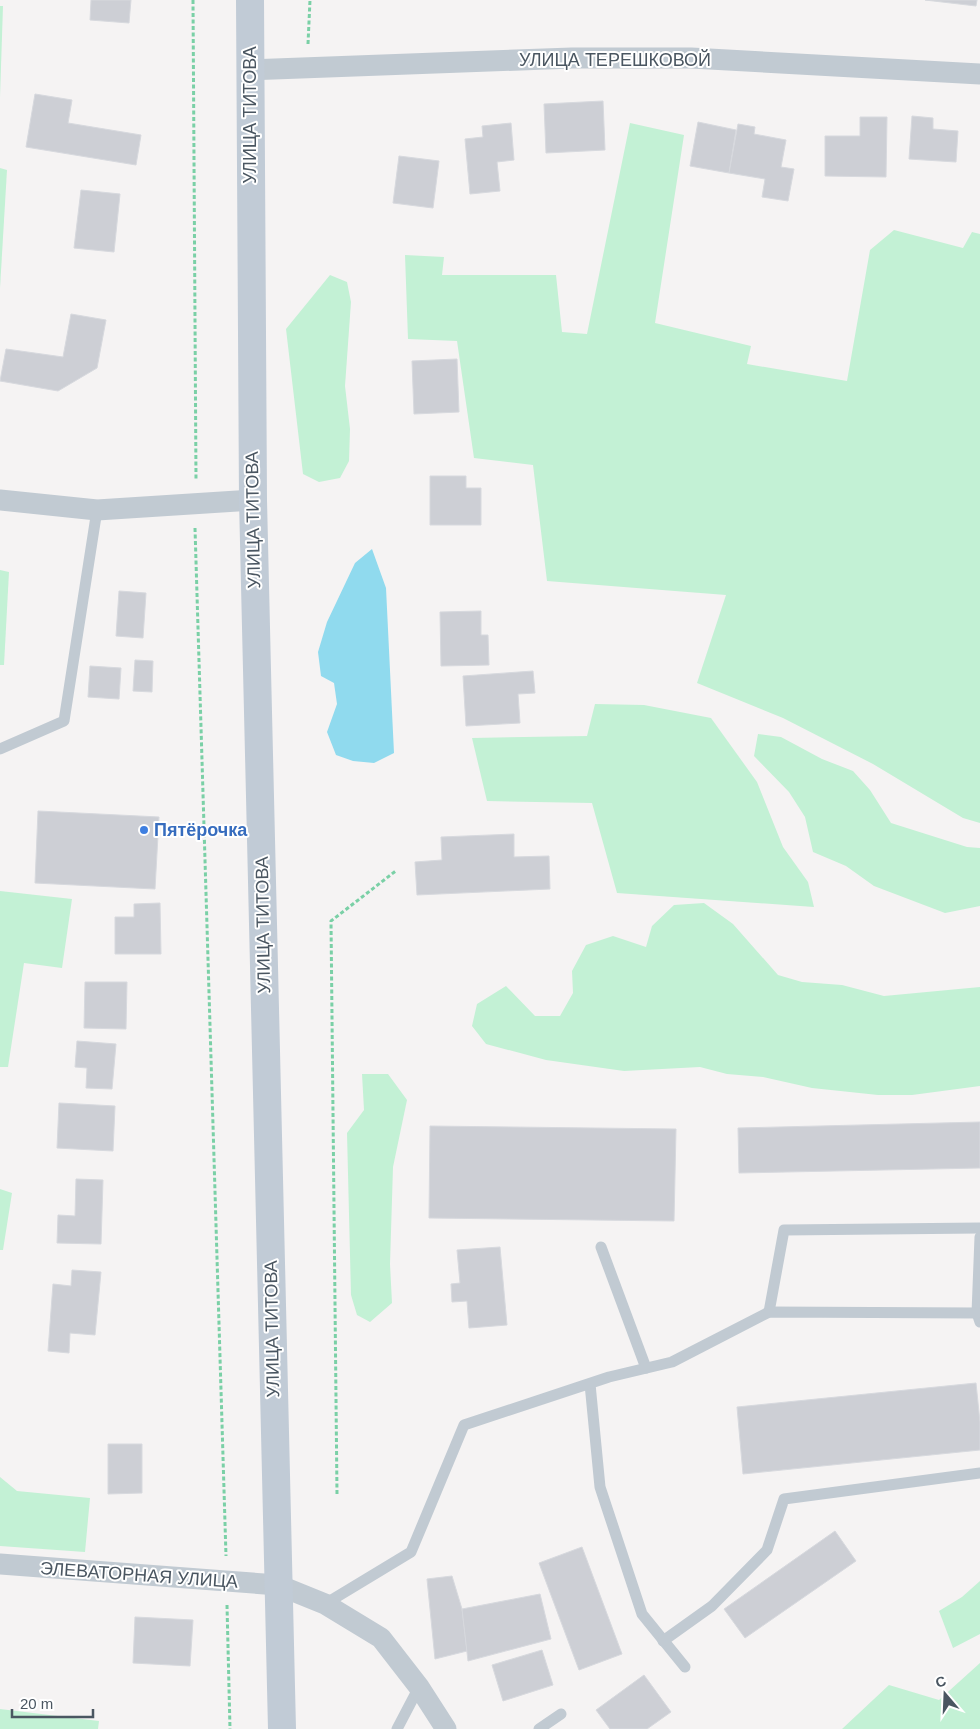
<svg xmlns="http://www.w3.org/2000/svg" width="980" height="1729" font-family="Arial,sans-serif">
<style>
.green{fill:#c3f1d5}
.water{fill:#90daee}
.building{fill:#cdcfd5;stroke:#d7d9de}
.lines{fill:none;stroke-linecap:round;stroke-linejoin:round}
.path{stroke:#7ad0a6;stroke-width:3;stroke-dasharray:4 2.5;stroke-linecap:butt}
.lane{stroke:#c1cad2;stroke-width:11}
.street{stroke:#c1cad2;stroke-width:21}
.secondary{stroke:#c1cbd6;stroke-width:28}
.shop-dot{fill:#3f7fe0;stroke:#fff;stroke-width:2}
.labels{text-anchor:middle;stroke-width:4;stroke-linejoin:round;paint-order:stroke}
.street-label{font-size:18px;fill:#4a5661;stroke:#fff}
.shop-label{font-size:18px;font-weight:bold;fill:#366cbe;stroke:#fff;text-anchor:start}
</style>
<rect width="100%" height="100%" fill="#f5f3f3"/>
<g class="green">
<path d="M0,6H3L0,97Z"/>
<path d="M630,123L684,135L655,323L751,346L747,364L847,381L870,250L894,230L963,248L972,232L980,234V823L963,818L873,764L783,718L697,683L726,595L547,581L533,465L474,458L457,341L408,339L405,255L444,257L442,275H556L562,332L587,334Z"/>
<path d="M0,168L7,170L0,288Z"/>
<path d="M330,275L347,282L351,302L345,386L350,429L349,461L340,478L319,482L303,474L286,329Z"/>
<path d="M0,570L9,572L4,665H0Z"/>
<path d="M595,704L644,705L711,718L757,782L783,847L808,882L814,907L617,893L592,803L487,801L472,738L587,736Z"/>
<path d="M758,734L781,737L822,759L853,771L870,790L891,823L967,847L980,848V906L945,913L874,886L846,866L813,852L805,817L789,792L754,756Z"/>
<path d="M0,891L72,899L62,968L24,963L8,1067H0Z"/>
<path d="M704,903L733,924L778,975L802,982L842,985L884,996L980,987V1086L912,1095H878L812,1088L763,1077L727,1074L700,1067L624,1071L546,1060L486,1044L472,1026L477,1004L506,986L535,1016H560L573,993L572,971L586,945L613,936L646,947L652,926L674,905Z"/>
<path d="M362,1074H388L407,1100L393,1167L390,1264L392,1303L370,1322L357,1315L351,1295L347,1133L364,1110Z"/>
<path d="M0,1189L12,1193L3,1250H0Z"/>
<path d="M0,1477L17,1491L90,1498L85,1552L0,1546Z"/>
<path d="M980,1581V1634L953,1648L939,1611L962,1597Z"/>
<path d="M980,1663V1729H842L889,1685L939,1700Z"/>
<path d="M0,1709L99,1721L98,1729H0Z"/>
</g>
<path class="water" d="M372,549L386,588L394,753L374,763L353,761L336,755L327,732L337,704L334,683L321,676L318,652L327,622L355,563Z"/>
<g class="building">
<path d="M91,0H131L129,23L90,20Z"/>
<path d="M925,0H977L976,6Z"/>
<path d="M35,94L72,100L68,123L141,135L136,165L26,147Z"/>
<path d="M603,101L605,150L546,153L544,104Z"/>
<path d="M912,116L933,118V129L958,131L956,162L909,159Z"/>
<path d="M860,117H887L886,177L825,176V136H860Z"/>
<path d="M698,122L736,130L729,173L690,166Z"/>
<path d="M511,123L514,160L497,162L500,191L470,194L465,139L483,137L482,126Z"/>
<path d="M738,124L755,127L754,134L786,140L781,167L794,169L788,201L762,197L765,179L729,173Z"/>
<path d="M399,156L439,161L433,208L393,203Z"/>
<path d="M81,190L120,194L114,252L74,248Z"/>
<path d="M71,314L106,320L97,368L58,391L0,381L6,349L63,357Z"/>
<path d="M457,359L459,412L414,414L412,361Z"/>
<path d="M430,476H466V488H481V525H430Z"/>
<path d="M119,591L146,593L143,638L116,636Z"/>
<path d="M481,611V635H488L489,665L441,666L440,612Z"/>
<path d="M135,660L153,661L152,692L133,691Z"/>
<path d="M90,666L121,668L119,699L88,697Z"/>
<path d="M533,671L535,693L518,694L520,723L466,726L463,676Z"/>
<path d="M38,811L159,817L155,889L35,883Z"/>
<path d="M514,834V857L549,856L550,889L417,895L415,862L442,860L441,837Z"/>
<path d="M160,903L161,954H115V917H134V904Z"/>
<path d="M85,982H127L126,1029L84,1028Z"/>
<path d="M77,1041L116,1044L112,1089L86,1088L87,1068L75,1067Z"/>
<path d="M59,1103L115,1106L113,1151L57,1148Z"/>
<path d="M980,1122V1168L739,1173L738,1128Z"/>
<path d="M430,1126L676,1129L674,1221L429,1218Z"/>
<path d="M76,1179L103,1180L101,1244L57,1243L58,1215L75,1216Z"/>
<path d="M500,1247L507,1325L469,1328L467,1301L452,1302L451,1284L460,1283L457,1250Z"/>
<path d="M72,1270L101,1272L95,1335L70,1333L69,1353L48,1351L53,1284L71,1286Z"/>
<path d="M976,1383L980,1422V1450L743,1474L737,1407Z"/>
<path d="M108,1444H142V1493L108,1494Z"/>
<path d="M835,1531L856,1561L745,1638L724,1609Z"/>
<path d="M582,1547L622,1654L579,1670L539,1563Z"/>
<path d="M452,1576L462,1609L467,1651L435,1659L427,1579Z"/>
<path d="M540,1594L551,1639L468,1661L462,1609Z"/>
<path d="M135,1617L193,1620L190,1666L133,1663Z"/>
<path d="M542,1650L553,1685L503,1701L492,1665Z"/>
<path d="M644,1675L671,1712L647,1729H610L596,1710Z"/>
</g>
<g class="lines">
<g class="path">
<path d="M193,0L196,479"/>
<path d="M308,44L310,0"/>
<path d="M195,528L226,1556"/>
<path d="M337,1494L331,921L397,870"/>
<path d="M227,1605L230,1729"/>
</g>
<g class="lane">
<path d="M0,749L64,721L97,510"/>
<path d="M980,1237L977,1313L980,1322"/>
<path d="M601,1247L646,1368"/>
<path d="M769,1312L784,1230L980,1228"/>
<path d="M590,1384L600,1487L642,1614L685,1667"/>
<path d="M325,1604L411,1552L464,1425L609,1377L672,1362L769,1312L977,1313"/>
<path d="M663,1641L712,1606L767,1550L784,1499L980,1473"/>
<path d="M397,1729L419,1687"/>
<path d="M539,1729L561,1714"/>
</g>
<g class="street">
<path d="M249,70L572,58H691L980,74"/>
<path d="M0,500L97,510L253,500"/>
<path d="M0,1564L278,1585L325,1604L381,1638L419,1687L446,1729"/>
</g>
<path class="secondary" d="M250,0L253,500L282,1729"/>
</g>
<circle class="shop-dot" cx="144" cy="830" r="5"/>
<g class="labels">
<g class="street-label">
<text x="615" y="66">УЛИЦА ТЕРЕШКОВОЙ</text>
<text transform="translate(250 115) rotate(-90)" y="6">УЛИЦА ТИТОВА</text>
<text transform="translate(253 520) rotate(-91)" y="6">УЛИЦА ТИТОВА</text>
<text transform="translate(263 925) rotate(-91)" y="6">УЛИЦА ТИТОВА</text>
<text transform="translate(272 1329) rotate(-91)" y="6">УЛИЦА ТИТОВА</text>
<text transform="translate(139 1575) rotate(4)" y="6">ЭЛЕВАТОРНАЯ УЛИЦА</text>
</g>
<g class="shop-label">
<text x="154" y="836">Пятёрочка</text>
</g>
</g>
<g transform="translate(945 1694) rotate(341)" stroke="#ffffff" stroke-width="4" paint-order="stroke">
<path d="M0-4L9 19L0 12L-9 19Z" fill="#4a5661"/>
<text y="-8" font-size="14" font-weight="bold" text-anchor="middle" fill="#4a5661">С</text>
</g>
<path d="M12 1709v8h81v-8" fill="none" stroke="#4a5661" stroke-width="2.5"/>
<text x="20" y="1709" font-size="15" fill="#4a5661" stroke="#ffffff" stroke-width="4" paint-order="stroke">20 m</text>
</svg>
